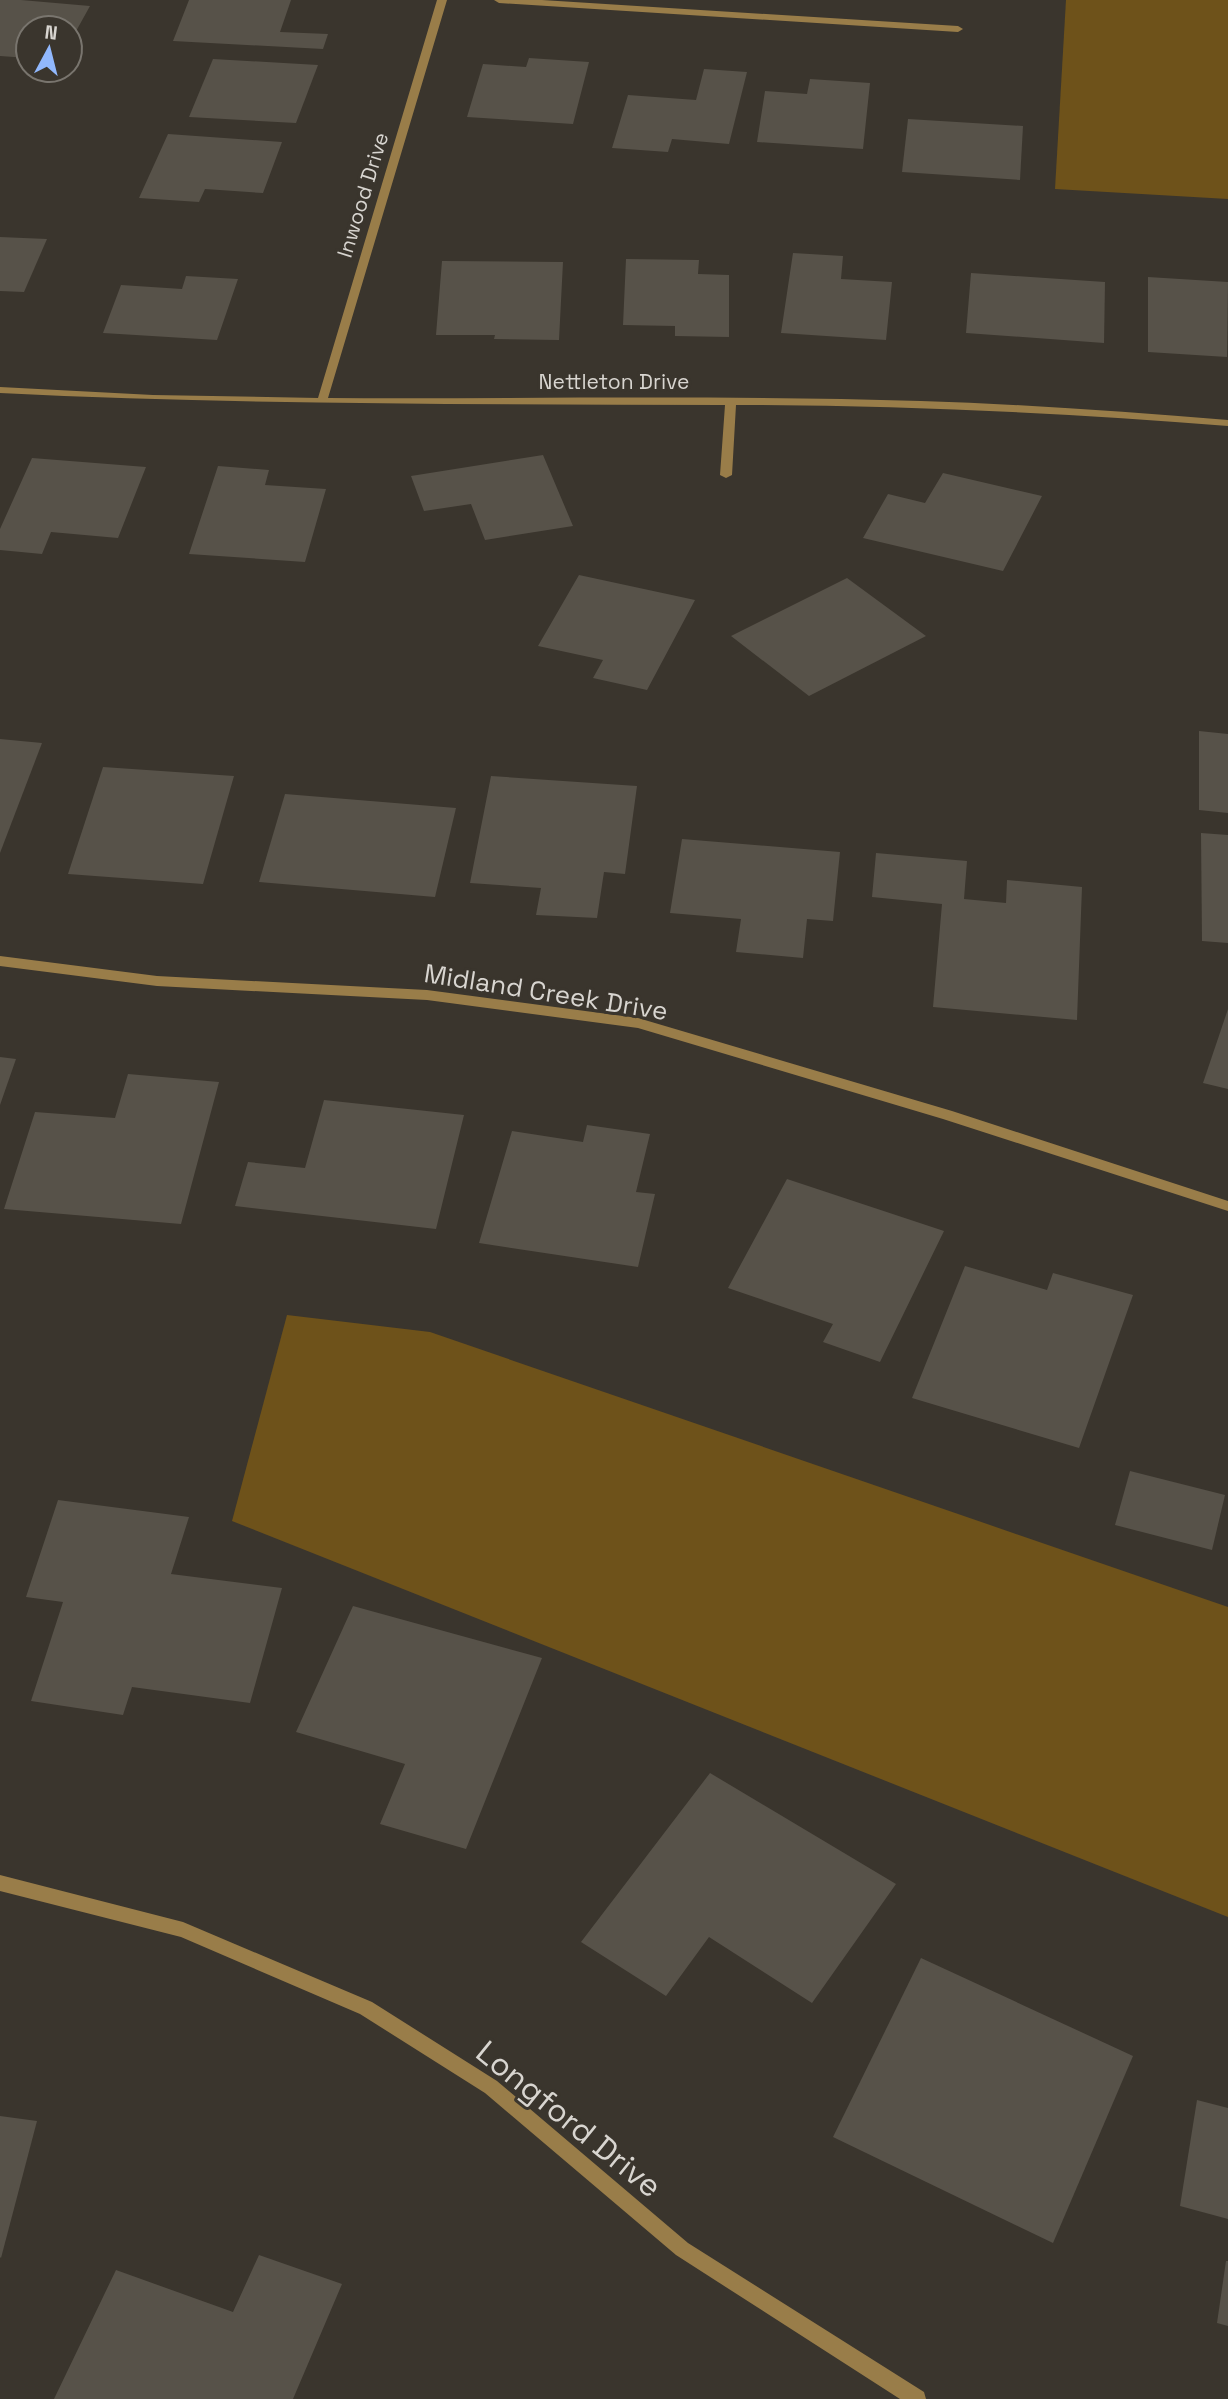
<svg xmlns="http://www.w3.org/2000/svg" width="1228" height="2399" font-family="'Space Grotesk',sans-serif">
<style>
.green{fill:#6e521a}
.building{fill:#575249}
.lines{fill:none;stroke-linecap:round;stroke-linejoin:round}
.street{fill:#997d49;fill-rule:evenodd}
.labels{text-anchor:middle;stroke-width:6;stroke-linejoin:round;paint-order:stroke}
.far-street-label{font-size:21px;fill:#d8d5d0;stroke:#3a352d}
.street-label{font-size:26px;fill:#d8d5d0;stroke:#3a352d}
.near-street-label{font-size:32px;fill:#d8d5d0;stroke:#3a352d}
</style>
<rect width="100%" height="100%" fill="#3a352d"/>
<g class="green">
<path d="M1066,0H1228V199L1055,189Z"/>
<path d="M287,1315L430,1332L1228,1607V1917L232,1521Z"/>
</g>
<g class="building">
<path d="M0,0H21L90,6L70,42V28H28V58L0,56Z"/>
<path d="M189,0H291L280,32L328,34L323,49L173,41Z"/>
<path d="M529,58L589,62L573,124L467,117L483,64L526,67Z"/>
<path d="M213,59L318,65L296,123L189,117Z"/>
<path d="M704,69L747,72L729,144L672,139L668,152L612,148L628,95L696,100Z"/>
<path d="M810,79L870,83L863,149L757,142L765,91L807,94Z"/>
<path d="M908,119L1023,126L1020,180L902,172Z"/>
<path d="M168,134L282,142L263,193L205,189L199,202L139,198Z"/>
<path d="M0,237L47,239L24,292L0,291Z"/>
<path d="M793,253L843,256L841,279L892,282L886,340L781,333Z"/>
<path d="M626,259L699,260L698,274L729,275V337L675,336V326L623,325Z"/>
<path d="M442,261L563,262L559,340L494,339L495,335H436Z"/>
<path d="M971,273L1105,282L1104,343L966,333Z"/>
<path d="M186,276L238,279L217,340L103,333L121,285L182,289Z"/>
<path d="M1148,277L1228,282L1227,357L1148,352Z"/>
<path d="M543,455L573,526L485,540L471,504L424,511L411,476Z"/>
<path d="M32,458L146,467L118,538L51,532L42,554L0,550V529Z"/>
<path d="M218,466L269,470L265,485L326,489L305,562L189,554Z"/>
<path d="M943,473L1042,496L1003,571L863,538L888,494L925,503Z"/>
<path d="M579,575L695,600L647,690L593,678L603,660L538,646Z"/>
<path d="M847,578L926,636L809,696L731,636Z"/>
<path d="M1199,731L1228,734V813L1199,810Z"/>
<path d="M0,739L42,743L0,853Z"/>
<path d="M103,767L234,776L203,884L68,874Z"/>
<path d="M491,776L637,786L625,874L604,872L597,918L536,915L541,888L470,883Z"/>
<path d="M285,794L456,808L435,897L259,882Z"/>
<path d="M1201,833L1228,835V943L1202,941Z"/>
<path d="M682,839L840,852L833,921L807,919L803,958L736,952L741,919L670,913Z"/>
<path d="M876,853L967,861L964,899L1006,903L1007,880L1082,887L1077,1020L933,1007L942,904L872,897Z"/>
<path d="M1228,1009V1089L1203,1083Z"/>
<path d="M0,1057L16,1059L0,1105Z"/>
<path d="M128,1074L219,1082L181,1224L4,1209L35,1112L115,1118Z"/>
<path d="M324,1100L464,1115L436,1229L235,1206L248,1162L305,1168Z"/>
<path d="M587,1125L650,1134L636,1192L655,1194L638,1267L479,1243L512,1131L583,1142Z"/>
<path d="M787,1179L944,1231L880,1362L823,1342L833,1324L728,1288Z"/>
<path d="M965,1266L1047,1290L1053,1273L1133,1295L1079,1448L912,1398Z"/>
<path d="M1130,1471L1225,1495L1212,1550L1115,1525Z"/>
<path d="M58,1500L189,1517L171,1574L282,1588L250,1703L132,1687L123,1715L31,1701L63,1602L26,1597Z"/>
<path d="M353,1606L542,1658L466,1849L380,1824L405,1764L296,1732Z"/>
<path d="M710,1773L896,1884L812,2003L709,1937L666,1996L581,1942Z"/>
<path d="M921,1958L1133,2056L1053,2243L833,2137Z"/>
<path d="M1197,2100L1228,2108V2219L1180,2206Z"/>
<path d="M0,2116L37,2121L1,2258L0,2257Z"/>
<path d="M259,2255L342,2284L293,2399H54L116,2270L233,2312Z"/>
<path d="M1226,2261H1228V2326L1217,2323Z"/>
</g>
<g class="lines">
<g class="street">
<path d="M437,0H447L328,398C526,399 724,395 921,401C1024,404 1126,412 1228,420V426C1064,413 901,405 736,405L732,475L726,478L720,475L725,405C483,404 242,405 0,393V387L153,395L318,398Z"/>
<path d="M494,0H542L958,26L963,29L958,32L499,3Z"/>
<path d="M0,956L157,976L427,990L638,1018L952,1111L1228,1201V1211L943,1119L638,1028L427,1000L157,986L0,966Z"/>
<path d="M0,1875L183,1922L372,2002L497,2081L688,2243L924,2392L926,2399H900L676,2255L485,2093L360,2014L181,1937L0,1891Z"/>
</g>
</g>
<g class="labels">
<g class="far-street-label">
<text transform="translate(363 195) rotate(-73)" y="7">Inwood Drive</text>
<text x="614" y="389">Nettleton Drive</text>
</g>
<g class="street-label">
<text transform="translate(546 992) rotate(9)" y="9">Midland Creek Drive</text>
</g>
<g class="near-street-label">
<text transform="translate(569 2119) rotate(39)" y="11">Longford Drive</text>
</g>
</g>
<g transform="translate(49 49) rotate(7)"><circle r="33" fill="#3a352d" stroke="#79756e" stroke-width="2"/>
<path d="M0-5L12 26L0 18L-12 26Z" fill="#91b8fd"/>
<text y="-10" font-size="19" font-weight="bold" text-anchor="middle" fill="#d8d5d0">N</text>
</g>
</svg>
